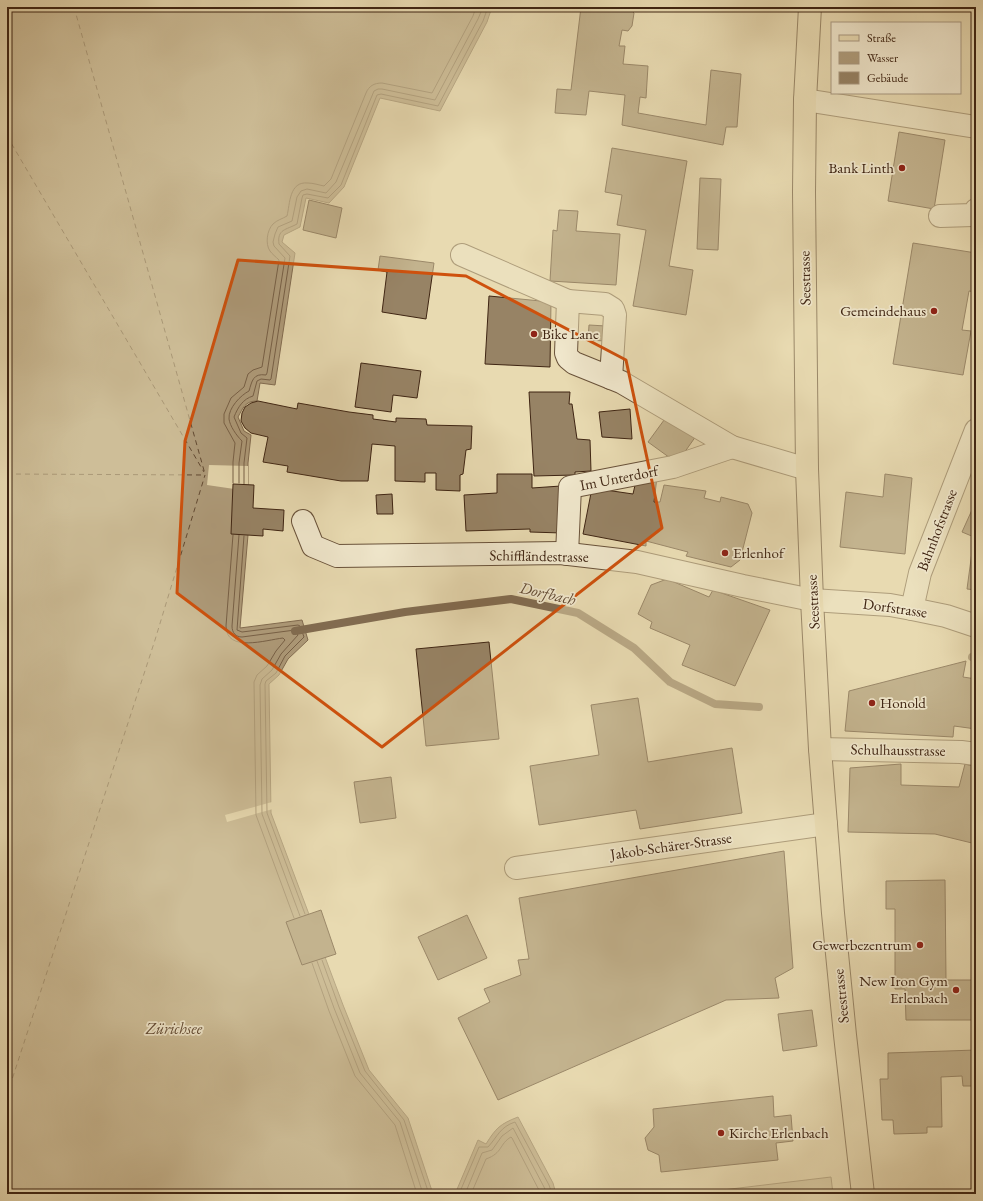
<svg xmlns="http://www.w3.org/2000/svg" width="983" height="1201" font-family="'EB Garamond',serif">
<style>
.green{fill:#cbbb96;stroke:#857054}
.water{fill:#af9c7b;stroke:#826c51}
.pier{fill:#e8dab1}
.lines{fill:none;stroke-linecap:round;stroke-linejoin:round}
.shore{stroke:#776047;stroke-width:1}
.stream{stroke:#826c51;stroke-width:8}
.ferry{stroke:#614932;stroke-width:1;stroke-dasharray:5 4;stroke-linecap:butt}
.building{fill:#978365;stroke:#3f2513}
.minor-casing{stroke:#69523a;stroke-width:24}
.major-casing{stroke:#3f2513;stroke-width:24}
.minor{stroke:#f0e7cc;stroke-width:22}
.major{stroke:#e8dab1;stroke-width:22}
.marked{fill:none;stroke:#cf510d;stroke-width:3;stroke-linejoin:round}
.poi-dot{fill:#8f2418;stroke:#f0e7cc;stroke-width:1.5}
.labels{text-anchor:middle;stroke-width:3.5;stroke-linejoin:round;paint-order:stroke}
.poi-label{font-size:15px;fill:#3f2513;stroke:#f0e7cc;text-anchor:end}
.street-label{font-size:15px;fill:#3f2513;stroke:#f0e7cc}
.water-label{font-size:16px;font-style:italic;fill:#614932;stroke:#f0e7cc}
</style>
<rect width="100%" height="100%" fill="#e8dab1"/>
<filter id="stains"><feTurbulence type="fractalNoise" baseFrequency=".005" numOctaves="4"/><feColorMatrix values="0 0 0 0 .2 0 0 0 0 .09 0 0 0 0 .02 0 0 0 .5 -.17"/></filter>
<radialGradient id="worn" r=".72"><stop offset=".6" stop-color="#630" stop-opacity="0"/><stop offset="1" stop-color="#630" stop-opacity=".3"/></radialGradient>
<path class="green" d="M831,1177L833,1194H689Z"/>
<g class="water">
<path d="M7,7H492L487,22L440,111L380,98L344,187L329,203L306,198L300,227L284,235L282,242L295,253L275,385L260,383L257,401C245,401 243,408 238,417L244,431L251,435L248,463V535L240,628L302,620L308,640L288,659L279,675L269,684L271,813L343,1005L369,1070L408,1118L433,1194H7Z"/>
<path d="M518,1117L553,1183L556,1194H455L478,1140L486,1144C496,1128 500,1124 518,1117Z"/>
</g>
<g class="pier">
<path d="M209,465L248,466V491L207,485Z"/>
<path d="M272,802L273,809L227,822L225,815Z"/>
</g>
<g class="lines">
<g class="shore">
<path d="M233,483V462L235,443L224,423V414L231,398L244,387L248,374L253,370L262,367L279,260C276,257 272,254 270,251C265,244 267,230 273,224C277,220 282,219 287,216C290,204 289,181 308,183C313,183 319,185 324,186L331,179L366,93C369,86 374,83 382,83L432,93L473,16L476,7"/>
<path d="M239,483V463L242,441C236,435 230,426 229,419C228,408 241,395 249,391C252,381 253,373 266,375L267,373L285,258L274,246L273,242L275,234L278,227L292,221L297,197L301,191L307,189L326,193L336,182L374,91L378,89H382L435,100L478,19L483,7"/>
<path d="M244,484V463L247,438L241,433L234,417C238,407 243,399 253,396L257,381L261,379L270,380L271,379L290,256L279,244C277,229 286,230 297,224L302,198L303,195L307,194L328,198L341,185L377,95L381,94L438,106L483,21L488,7"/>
<path d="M233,535L226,626C226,653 266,640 283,638L285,640L276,651L267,666L257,675L254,682L256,815L294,918"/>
<path d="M239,535L232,626C232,633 236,637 242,637L295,630L298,635L281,654L272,670L262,679L260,685L262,814L300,916"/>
<path d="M244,536L237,630L242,632L298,625L300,626L304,637L285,656L276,673L266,681L265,684L267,813L305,914"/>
<path d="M322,960L339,1007L365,1071L404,1120L429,1194"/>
<path d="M317,961L334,1008L360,1073L400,1122L423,1194"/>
<path d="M312,963L329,1011L355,1076L395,1125L417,1194"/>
<path d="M459,1194L479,1147H488C498,1136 500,1127 515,1122L549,1185L552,1194"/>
<path d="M465,1194L482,1153L492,1150L502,1136L513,1128L544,1187L547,1194"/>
<path d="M471,1194L486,1159C503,1153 499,1144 511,1137L512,1138L541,1194"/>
</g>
<g class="stream">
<path d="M295,631L405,612L511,599L578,613L634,648L670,682L715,704L759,707"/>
<path d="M972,657L976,658"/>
</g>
<g class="ferry">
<path d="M74,7L205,474"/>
<path d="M7,136L204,472"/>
<path d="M7,474L205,475"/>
<path d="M7,1095L155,640L205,475"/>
</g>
</g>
<g class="building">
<path d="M581,7H624V8H629L634,13L632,26L628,31L622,30L619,46H625L623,64L648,66L646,98L640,97L638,113L706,125L711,70L741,74L737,127H726L723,145L622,125L625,95L589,91L586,115L555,113L557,89L571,90Z"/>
<path d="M899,132L945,140L934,209L888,201Z"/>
<path d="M612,148L687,161L669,266L693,270L686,315L633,306L646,230L617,225L622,195L605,192Z"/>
<path d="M700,178L721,179L718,250L697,249Z"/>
<path d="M309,200L342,208L336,238L303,230Z"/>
<path d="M559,210L578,211L576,231L620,234L616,285L550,281L553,230L557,231Z"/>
<path d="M913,243L976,253V292L969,291L962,330L971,331L963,375L893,364Z"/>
<path d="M380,256L434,263L426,319L382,312L387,272L378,270Z"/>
<path d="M489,296L551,302L550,367L485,364Z"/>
<path d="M589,325L606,326L605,341L588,340Z"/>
<path d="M361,363L421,371L417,398L393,395L391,412L355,407Z"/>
<path d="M529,392H570L569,404H572L577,439L590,440L591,471L575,472V475L534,476Z"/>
<path d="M258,401L297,409L298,403L349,412L373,415V419L396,422V418L426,419L427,425L472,426L471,449L466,450L463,474L460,475V491L436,490V473H425V482L395,481V446L372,444L368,481H341L287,472L288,466L263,462L268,437L251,433L245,428L241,421L242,413L245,407L251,403Z"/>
<path d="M630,409L632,439L602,437L599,412Z"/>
<path d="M667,416L696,436L677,463L648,442Z"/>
<path d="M497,474H532V488L561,486L562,533L530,532V529L466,531L464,495L497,493Z"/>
<path d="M885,474L912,478L905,554L840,547L846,492L883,497Z"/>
<path d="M657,477L654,502H660L664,485L706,491L704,498L720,502L721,497L748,504L752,513L740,560L731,567L686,556L688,552L646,541V546L583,534L592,488L633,494L636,481Z"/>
<path d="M233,484L254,485L253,508L284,510L283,531L263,529V536L231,534Z"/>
<path d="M392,494L393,514H377L376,495Z"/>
<path d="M976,501V590L967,589L974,537L962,532Z"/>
<path d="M667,579L709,597L713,590L770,610L735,686L682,665L690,645L650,628L652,622L638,614L651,585Z"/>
<path d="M489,642L499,739L426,746L416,649Z"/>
<path d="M966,661L963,677L976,679V729L954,726L953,737L845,731L849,691Z"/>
<path d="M638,698L648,762L732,748L742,813L640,829L636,810L539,825L530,766L599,755L591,705Z"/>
<path d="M901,764V785L959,787L965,764L976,767V844L935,834L848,832L850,768Z"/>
<path d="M391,777L396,818L360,823L354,782Z"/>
<path d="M784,851L793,968L775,978L779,998L726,1000L498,1100L458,1018L490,1002L484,989L521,975L518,960L529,959L519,898Z"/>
<path d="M945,880L946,980H976V1020H906L905,989H895V909H886V881Z"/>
<path d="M321,910L336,954L302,965L286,922Z"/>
<path d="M467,915L487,958L438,980L418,937Z"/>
<path d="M812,1010L817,1046L783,1051L778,1014Z"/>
<path d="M976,1050V1086H963L962,1076L941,1077L942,1127H927V1133L894,1134L893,1120H882L880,1079H888V1053Z"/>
<path d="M773,1096L774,1117L791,1115L793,1141L776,1143L778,1160L661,1172L659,1155L648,1150L645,1138L654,1127L653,1109Z"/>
</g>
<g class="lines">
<defs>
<g id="minor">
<path d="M805,100L976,127"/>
<path d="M940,216L973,215L976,210"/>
<path d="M462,255L568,301L566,353L568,358L574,363L621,382L732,447L807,469"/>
<path d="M568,301L605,304L613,309L615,315L611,378"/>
<path d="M303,521L313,546L337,556L560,553L637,562L743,586L812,600L890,605L912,609L946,616L976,626"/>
<path d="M567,554L570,487L673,467L732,447"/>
<path d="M912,609L920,573L976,430"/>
<path d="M820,749L961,752L976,754"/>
<path d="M516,868L826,824"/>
</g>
<path id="major" d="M810,7L805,100L804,192L807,469L812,600L820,749L833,913L845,1035L863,1194"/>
</defs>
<use href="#minor" class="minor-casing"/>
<use href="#major" class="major-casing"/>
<use href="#minor" class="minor"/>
<use href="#major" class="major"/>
</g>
<path d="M0 0H983V1201H0ZM238,260L466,276L626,360L662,528L382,747L177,593L185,441Z" fill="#e8dab1" fill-opacity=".55" fill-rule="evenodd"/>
<path class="marked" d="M238,260L466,276L626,360L662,528L382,747L177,593L185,441Z"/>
<g class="poi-dot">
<circle cx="902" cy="168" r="4"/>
<circle cx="934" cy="311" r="4"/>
<circle cx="534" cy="334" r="4"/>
<circle cx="725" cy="553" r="4"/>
<circle cx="872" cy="703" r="4"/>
<circle cx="920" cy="945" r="4"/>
<circle cx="956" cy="990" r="4"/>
<circle cx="721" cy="1133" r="4"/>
</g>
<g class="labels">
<g class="poi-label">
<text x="894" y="173">Bank Linth</text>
<text x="926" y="316">Gemeindehaus</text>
<text x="542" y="339" text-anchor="start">Bike Lane</text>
<text x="733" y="558" text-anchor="start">Erlenhof</text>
<text x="880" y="708" text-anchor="start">Honold</text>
<text x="912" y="950">Gewerbezentrum</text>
<text x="948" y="986">New Iron Gym<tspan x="948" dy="17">Erlenbach</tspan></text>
<text x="729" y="1138" text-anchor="start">Kirche Erlenbach</text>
</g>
<g class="street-label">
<text transform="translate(805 278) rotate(-91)" y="5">Seestrasse</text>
<text transform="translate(619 478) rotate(-11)" y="5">Im Unterdorf</text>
<text transform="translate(937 530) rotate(-69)" y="5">Bahnhofstrasse</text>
<text transform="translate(539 556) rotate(1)" y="5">Schiffländestrasse</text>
<text transform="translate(813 602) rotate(-93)" y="5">Seestrasse</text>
<text transform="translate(895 608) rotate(8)" y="5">Dorfstrasse</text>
<text transform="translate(898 750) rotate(1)" y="5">Schulhausstrasse</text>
<text transform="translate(671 846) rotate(-8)" y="5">Jakob-Schärer-Strasse</text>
<text transform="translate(841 996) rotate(-96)" y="5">Seestrasse</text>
</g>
<g class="water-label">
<text transform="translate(548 593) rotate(13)" y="6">Dorfbach</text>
<text x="174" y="1034">Zürichsee</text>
</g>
</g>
<rect width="983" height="1201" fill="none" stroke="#e8dab1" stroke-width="24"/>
<rect x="8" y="8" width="967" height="1185" fill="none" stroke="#3f2513" stroke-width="2"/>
<rect x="12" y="12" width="959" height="1177" fill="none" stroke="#3f2513"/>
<rect x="831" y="22" width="130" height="72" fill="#f0e7cc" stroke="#a99982"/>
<rect x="839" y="35" width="20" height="6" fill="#e8dab1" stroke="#a99982"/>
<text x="867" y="42" font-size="12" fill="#3f2513">Straße</text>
<rect x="839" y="52" width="20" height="12" fill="#af9c7b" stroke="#a99982"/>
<text x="867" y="62" font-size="12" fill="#3f2513">Wasser</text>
<rect x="839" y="72" width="20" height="12" fill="#978365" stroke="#a99982"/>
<text x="867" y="82" font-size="12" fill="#3f2513">Gebäude</text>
<rect width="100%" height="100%" filter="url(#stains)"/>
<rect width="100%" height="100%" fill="url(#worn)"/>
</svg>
